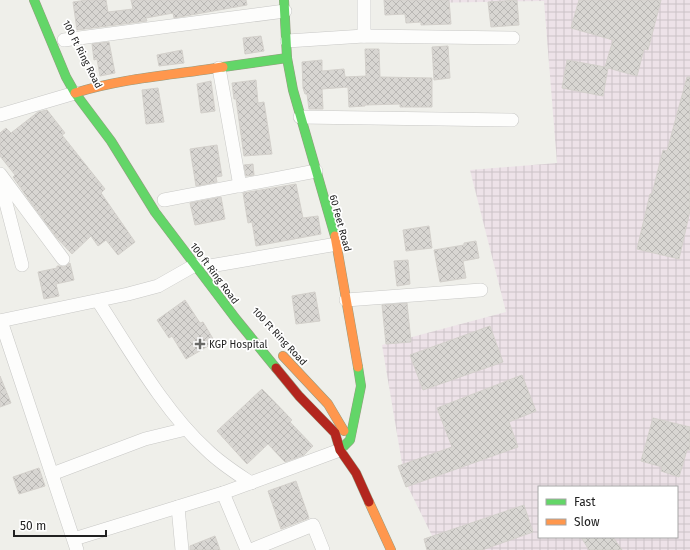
<svg xmlns="http://www.w3.org/2000/svg" width="690" height="550" font-family="'Fira Sans',sans-serif">
<style>
.industrial{fill:url(#industrial-grid);fill-rule:evenodd}
.building{fill:url(#building-cross-hatch);stroke:#d3d0cb}
.lines{fill:none;stroke-linecap:round;stroke-linejoin:round}
.street-casing{stroke:#c8c8c6;stroke-width:14}
.fast-casing{stroke:#969b80;stroke-width:10}
.slow-casing{stroke:#969b80;stroke-width:10}
.jam-casing{stroke:#969b80;stroke-width:10}
.street{stroke:#fdfdfc;stroke-width:13}
.fast{stroke:#63d668;stroke-width:9}
.slow{stroke:#ff974d;stroke-width:9}
.jam{stroke:#b3261e;stroke-width:9}
.poi-dot{fill:#696967;stroke:#fff;stroke-width:1.5}
.labels{text-anchor:middle;stroke-width:3.5;stroke-linejoin:round;paint-order:stroke}
.street-label{font-size:10px;fill:#212121;stroke:#fff}
.poi-label{font-size:10px;fill:#212121;stroke:#fff;text-anchor:start}
</style>
<defs>
<pattern id="industrial-grid" width="8" height="8" patternUnits="userSpaceOnUse"><rect width="8" height="8" fill="#ede2e8"/><path d="M0 4h8M4 0v8" fill="none" stroke="#cbc2c7"/></pattern>
<pattern id="building-cross-hatch" width="8" height="8" patternUnits="userSpaceOnUse"><rect width="8" height="8" fill="#d8d6d2"/><path d="M0 0l8 8M0 8l8-8" fill="none" stroke="#b9b7b4"/></pattern>
</defs>
<rect width="100%" height="100%" fill="#efefea"/>
<path class="industrial" d="M425,0H690V550H439L405,481L382,345L506,312L470,170L557,163L544,1L425,3ZM539,487H677V537H539Z"/>
<g class="building">
<path d="M87,0H106L108,12L133,9L131,0H246L247,5L174,18L173,13L146,18L147,21L77,30L73,2Z"/>
<path d="M384,0H449L451,24L421,25V22L406,23L405,14L385,15Z"/>
<path d="M517,0L519,25L491,27L488,2Z"/>
<path d="M579,0H661L648,50L644,49L637,76L608,68L603,96L562,88L567,60L605,67L613,40L571,28Z"/>
<path d="M261,36L264,51L245,54L243,38Z"/>
<path d="M109,42L115,73L100,76L97,59L94,60L92,44Z"/>
<path d="M448,46L450,78L434,80L432,47Z"/>
<path d="M365,49H379L380,77L432,78V107H400V104L365,105V106L349,107L348,87L322,89L323,109H309L307,94H305L303,88L302,62L322,60V71L344,69L345,77L366,76Z"/>
<path d="M182,50L184,63L159,66L157,55Z"/>
<path d="M687,77H690V211L679,259L637,249L650,194H652L663,150L667,151Z"/>
<path d="M256,80L258,103L264,102L272,154L244,156L236,99H234L232,83Z"/>
<path d="M211,81L215,111L201,113L197,84Z"/>
<path d="M158,88L164,122L146,124L142,90Z"/>
<path d="M47,110L65,133L62,135L105,189L101,193L135,242L118,255L106,240L98,246L91,236L72,254L57,238L34,207L13,177L15,175L0,156V133L6,128L11,133L38,112Z"/>
<path d="M217,145L222,176L216,177L217,182L196,186L190,149Z"/>
<path d="M253,164L254,175L246,176L244,165Z"/>
<path d="M296,184L303,218L318,216L321,234L256,246L252,222L248,223L243,193Z"/>
<path d="M221,197L225,219L195,225L190,203Z"/>
<path d="M429,226L432,248L406,251L403,230Z"/>
<path d="M476,241L479,258L463,261L466,278L440,282L434,250L464,245V243Z"/>
<path d="M408,260L410,284L397,286L394,261Z"/>
<path d="M70,263L74,280L56,284L59,296L44,299L38,272L57,268V266H59L64,267Z"/>
<path d="M315,292L320,321L296,324L292,296Z"/>
<path d="M185,300L200,323L203,322L215,342L186,359L172,336L169,338L157,320Z"/>
<path d="M407,303L411,342L386,344L382,305Z"/>
<path d="M490,326L503,362L423,390L410,355Z"/>
<path d="M522,375L536,411L509,422L518,447L406,487L398,466L452,447L437,408Z"/>
<path d="M0,376L11,403L0,407Z"/>
<path d="M262,389L292,420L290,422L313,446L304,455L285,462L268,444L247,464L217,431Z"/>
<path d="M653,418L690,427V450H687L679,477L661,471L662,467L641,461Z"/>
<path d="M39,468L45,486L19,494L13,477Z"/>
<path d="M296,481L309,518L281,529L268,491Z"/>
<path d="M524,505L533,532L482,550H427L424,539Z"/>
<path d="M215,536L220,550H190V546Z"/>
<path d="M581,537H613L622,550H589Z"/>
</g>
<g class="lines">
<defs>
<g id="street">
<path d="M364,0V36"/>
<path d="M64,40L285,11"/>
<path d="M287,41L364,36L513,38"/>
<path d="M219,68L240,186"/>
<path d="M0,115L75,93"/>
<path d="M300,117L512,120"/>
<path d="M0,174L63,259"/>
<path d="M0,180L22,265"/>
<path d="M164,200L316,171"/>
<path d="M210,266L337,244"/>
<path d="M346,300L481,290"/>
<path d="M98,301C130,350 164,411 207,450C220,463 236,473 251,483"/>
<path d="M0,321L128,294L158,286L195,265"/>
<path d="M1,321L77,550"/>
<path d="M52,474L145,439L186,429"/>
<path d="M223,493L247,550"/>
<path d="M178,507L182,550"/>
<path d="M74,539L223,493L340,450"/>
<path d="M251,550L313,525L323,550"/>
</g>
<g id="fast">
<path d="M34,0L66,77L75,93L111,141L155,212L236,319L276,368"/>
<path d="M284,0L287,58L293,90L335,236"/>
<path d="M223,67L287,58"/>
<path d="M340,450L350,440L361,386L358,367"/>
</g>
<g id="slow">
<path d="M75,93C123,78 174,75 223,67"/>
<path d="M335,236L358,367"/>
<path d="M283,356L328,404L344,431"/>
<path d="M369,502L391,550"/>
</g>
<path id="jam" d="M276,368L299,396L335,433L340,450L356,473L369,502"/>
</defs>
<use href="#street" class="street-casing"/>
<use href="#fast" class="fast-casing"/>
<use href="#slow" class="slow-casing"/>
<use href="#jam" class="jam-casing"/>
<use href="#street" class="street"/>
<use href="#fast" class="fast"/>
<use href="#slow" class="slow"/>
<use href="#jam" class="jam"/>
</g>
<path class="poi-dot" d="M198 338h4v4h4v4h-4v4h-4v-4h-4v-4h4z"/>
<g class="labels">
<g class="street-label">
<text transform="translate(83 54) rotate(63)" y="4">100 Ft Ring Road</text>
<text transform="translate(341 223) rotate(75)" y="4">60 Feet Road</text>
<text transform="translate(215 273) rotate(53)" y="4">100 ft Ring Road</text>
<text transform="translate(280 336) rotate(47)" y="4">100 Ft Ring Road</text>
</g>
<g class="poi-label">
<text x="209" y="348">KGP Hospital</text>
</g>
</g>
<rect x="538" y="486" width="140" height="52" fill="#ffffff" stroke="#a6a6a6"/>
<rect x="546" y="499" width="20" height="6" fill="#63d668" stroke="#a6a6a6"/>
<text x="574" y="506" font-size="12" fill="#212121">Fast</text>
<rect x="546" y="519" width="20" height="6" fill="#ff974d" stroke="#a6a6a6"/>
<text x="574" y="526" font-size="12" fill="#212121">Slow</text>
<path d="M14 530v6h92v-6" fill="none" stroke="#212121" stroke-width="2"/>
<text x="20" y="530" font-size="12" fill="#212121" stroke="#ffffff" stroke-width="3" paint-order="stroke">50 m</text>
</svg>
